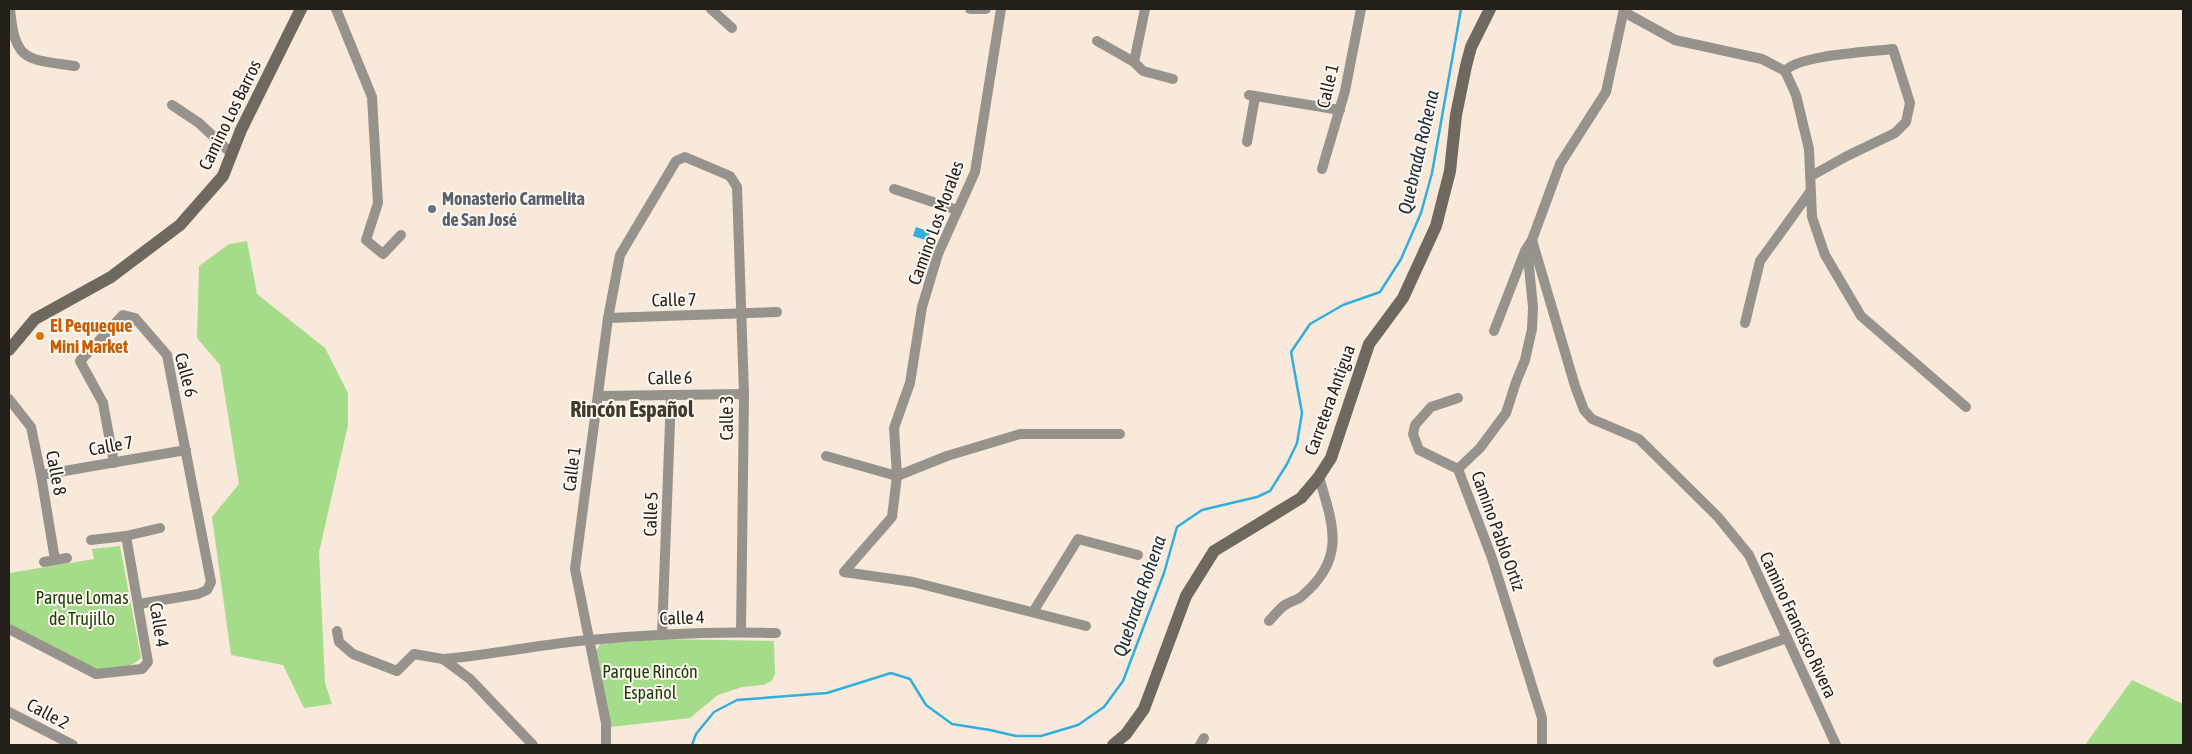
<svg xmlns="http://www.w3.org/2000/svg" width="2192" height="754" font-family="'Asap Condensed',sans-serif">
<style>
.green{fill:#a4dc8a}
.water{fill:#32aedd}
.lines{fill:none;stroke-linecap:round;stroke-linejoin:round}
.stream{stroke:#32aedd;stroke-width:2.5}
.street{stroke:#97938c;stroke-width:10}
.secondary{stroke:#6f685f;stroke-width:12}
.worship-dot{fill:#6b7280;stroke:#fef8f2;stroke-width:2}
.food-dot{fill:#e8710a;stroke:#fef8f2;stroke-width:2}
.labels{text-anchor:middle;stroke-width:4;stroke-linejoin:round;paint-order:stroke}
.street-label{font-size:18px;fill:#251f1a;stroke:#fef8f2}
.worship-label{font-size:18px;font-weight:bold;fill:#5b616d;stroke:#fef8f2;text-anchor:start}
.food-label{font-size:18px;font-weight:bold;fill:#c56008;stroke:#fef8f2;text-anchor:start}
.park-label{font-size:18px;fill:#1b3e04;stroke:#fef8f2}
.water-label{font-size:19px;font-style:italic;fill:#1b2f38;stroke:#fef8f2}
.district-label{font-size:22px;font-weight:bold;fill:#44382d;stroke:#fef8f2}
</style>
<rect width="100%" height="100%" fill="#f9e9db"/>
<g class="green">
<path d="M247,241L257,294L325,348L348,393V425L319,552L325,683L332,704L304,708L283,665L231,655L212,517L239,484L220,365L197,338L199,266L229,244Z"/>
<path d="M120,546L141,658C131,668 111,672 98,669C86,666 17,631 9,623V573L94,559L92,549Z"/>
<path d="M660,639L774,641L775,674L772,681L763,685L742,687L718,695L690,718L611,727L595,653L600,644Z"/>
<path d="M2132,680L2183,704V745H2085Z"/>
</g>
<path class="water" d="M916,227L930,232L928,241L913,236Z"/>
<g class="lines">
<path class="stream" d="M692,745L696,734L714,712L737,700L827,693L891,673L910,679L926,705L952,724L990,730L1016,736H1041L1078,725L1104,707L1123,681L1164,573L1177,527L1202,510L1257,497L1270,491L1287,464L1297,443L1302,413L1291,352L1310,324L1343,305L1380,292L1401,259L1421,213L1432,173L1461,9"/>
<g class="street">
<path d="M10,9C15,63 27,59 75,66"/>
<path d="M336,9L372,97L378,203L366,240L383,254L401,235"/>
<path d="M711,9L732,28"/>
<path d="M970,9H986"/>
<path d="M1001,9L975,172L938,254L922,307L910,383L894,428L897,476L892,517L844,572L913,582L1086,626"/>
<path d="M1145,9L1134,62L1143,71L1173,79"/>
<path d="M1624,12L1675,40L1762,59L1785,71L1796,95L1809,149L1812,217L1825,255L1861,316L1966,407"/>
<path d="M1097,41L1134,62"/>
<path d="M1785,71C1798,55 1869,52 1893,49L1910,103L1906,122L1895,133L1847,156L1811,176"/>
<path d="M1249,95L1340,110"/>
<path d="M172,105L199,123L232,154"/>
<path d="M1247,142L1255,97"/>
<path d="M1322,169L1345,91L1361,9"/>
<path d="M894,189L957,210"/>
<path d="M1532,240L1575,386L1584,410L1592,419L1639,439L1718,517L1749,555L1836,745"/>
<path d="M608,318L777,312"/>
<path d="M1745,323L1760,261L1810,192"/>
<path d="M1494,331L1525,251"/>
<path d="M598,396L744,394"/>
<path d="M1458,398L1431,407L1415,425L1413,434L1419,450L1458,469"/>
<path d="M9,399L31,427L41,475L55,560"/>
<path d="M826,456L897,476L947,456L1020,434H1120"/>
<path d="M114,463L103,403L80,361L123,315L135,318L167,355L211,582L207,590L198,594L139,604"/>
<path d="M1458,469L1480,448L1506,413L1516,382L1525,360L1532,329L1533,307L1528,257L1525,251L1532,240L1560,164L1606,92L1624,9"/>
<path d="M1458,469L1492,558L1542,718V745"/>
<path d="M41,475L186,450"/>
<path d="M91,540L126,536L160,528"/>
<path d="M44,562L67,558"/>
<path d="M1033,612L1078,539L1138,555"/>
<path d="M1269,621C1274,616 1279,609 1285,605C1291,601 1298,600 1302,596C1347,558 1333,525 1319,477"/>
<path d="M9,629L96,674L142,669L148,662L126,536"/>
<path d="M337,631L339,642L353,654L397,671L414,654L443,659L470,679L533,745"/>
<path d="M662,635L671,395"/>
<path d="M443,659C492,655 541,644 590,640C652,634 714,631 776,633"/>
<path d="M1718,662L1787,638"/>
<path d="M9,712L73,745"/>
<path d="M606,745V723L575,569L608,318L620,255L676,161L685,157L730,176L737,187L744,394L741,632"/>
<path d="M1200,745L1204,738"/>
</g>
<g class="secondary">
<path d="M9,350L35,319L111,277L180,225L223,176L241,130L301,9"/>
<path d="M1113,745L1126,734L1144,709L1186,596L1214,551L1301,498L1318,478L1331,458L1369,344L1403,298L1436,226L1450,171L1456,115L1466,66L1471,47L1490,9"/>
</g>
</g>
<circle class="worship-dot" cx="432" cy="209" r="5"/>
<circle class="food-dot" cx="40" cy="336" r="5"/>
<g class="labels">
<g class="street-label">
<text transform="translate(1328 86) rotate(-77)" y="6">Calle 1</text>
<text transform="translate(230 115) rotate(-64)" y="6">Camino Los Barros</text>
<text transform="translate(936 223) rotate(-70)" y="6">Camino Los Morales</text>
<text transform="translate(674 300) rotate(-1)" y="6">Calle 7</text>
<text transform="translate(186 375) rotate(75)" y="6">Calle 6</text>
<text transform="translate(670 378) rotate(-1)" y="6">Calle 6</text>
<text transform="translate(1330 400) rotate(-70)" y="6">Carretera Antigua</text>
<text transform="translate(727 418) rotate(-90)" y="6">Calle 3</text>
<text transform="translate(111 446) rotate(-10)" y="6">Calle 7</text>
<text transform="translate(572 469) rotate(-83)" y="6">Calle 1</text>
<text transform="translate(56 473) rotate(79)" y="6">Calle 8</text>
<text transform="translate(651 514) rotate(-88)" y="6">Calle 5</text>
<text transform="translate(1498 531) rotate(70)" y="6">Camino Pablo Ortiz</text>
<text transform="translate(682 618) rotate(-2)" y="6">Calle 4</text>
<text transform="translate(159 625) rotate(81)" y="6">Calle 4</text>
<text transform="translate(1798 625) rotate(65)" y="6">Camino Francisco Rivera</text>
<text transform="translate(48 714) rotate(28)" y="6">Calle 2</text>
</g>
<g class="worship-label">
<text x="442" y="205">Monasterio Carmelita<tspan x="442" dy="21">de San José</tspan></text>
</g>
<g class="food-label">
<text x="50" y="332">El Pequeque<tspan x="50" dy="21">Mini Market</tspan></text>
</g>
<g class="park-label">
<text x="82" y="604">Parque Lomas<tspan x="82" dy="21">de Trujillo</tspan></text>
<text x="650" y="678">Parque Rincón<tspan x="650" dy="21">Español</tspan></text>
</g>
<g class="water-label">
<text transform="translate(1418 152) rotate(-77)" y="7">Quebrada Rohena</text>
<text transform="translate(1139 596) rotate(-71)" y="7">Quebrada Rohena</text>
</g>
<g class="district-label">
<text x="632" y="417">Rincón Español</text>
</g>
</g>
<rect width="2192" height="754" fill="none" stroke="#251f1a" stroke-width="20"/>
</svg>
